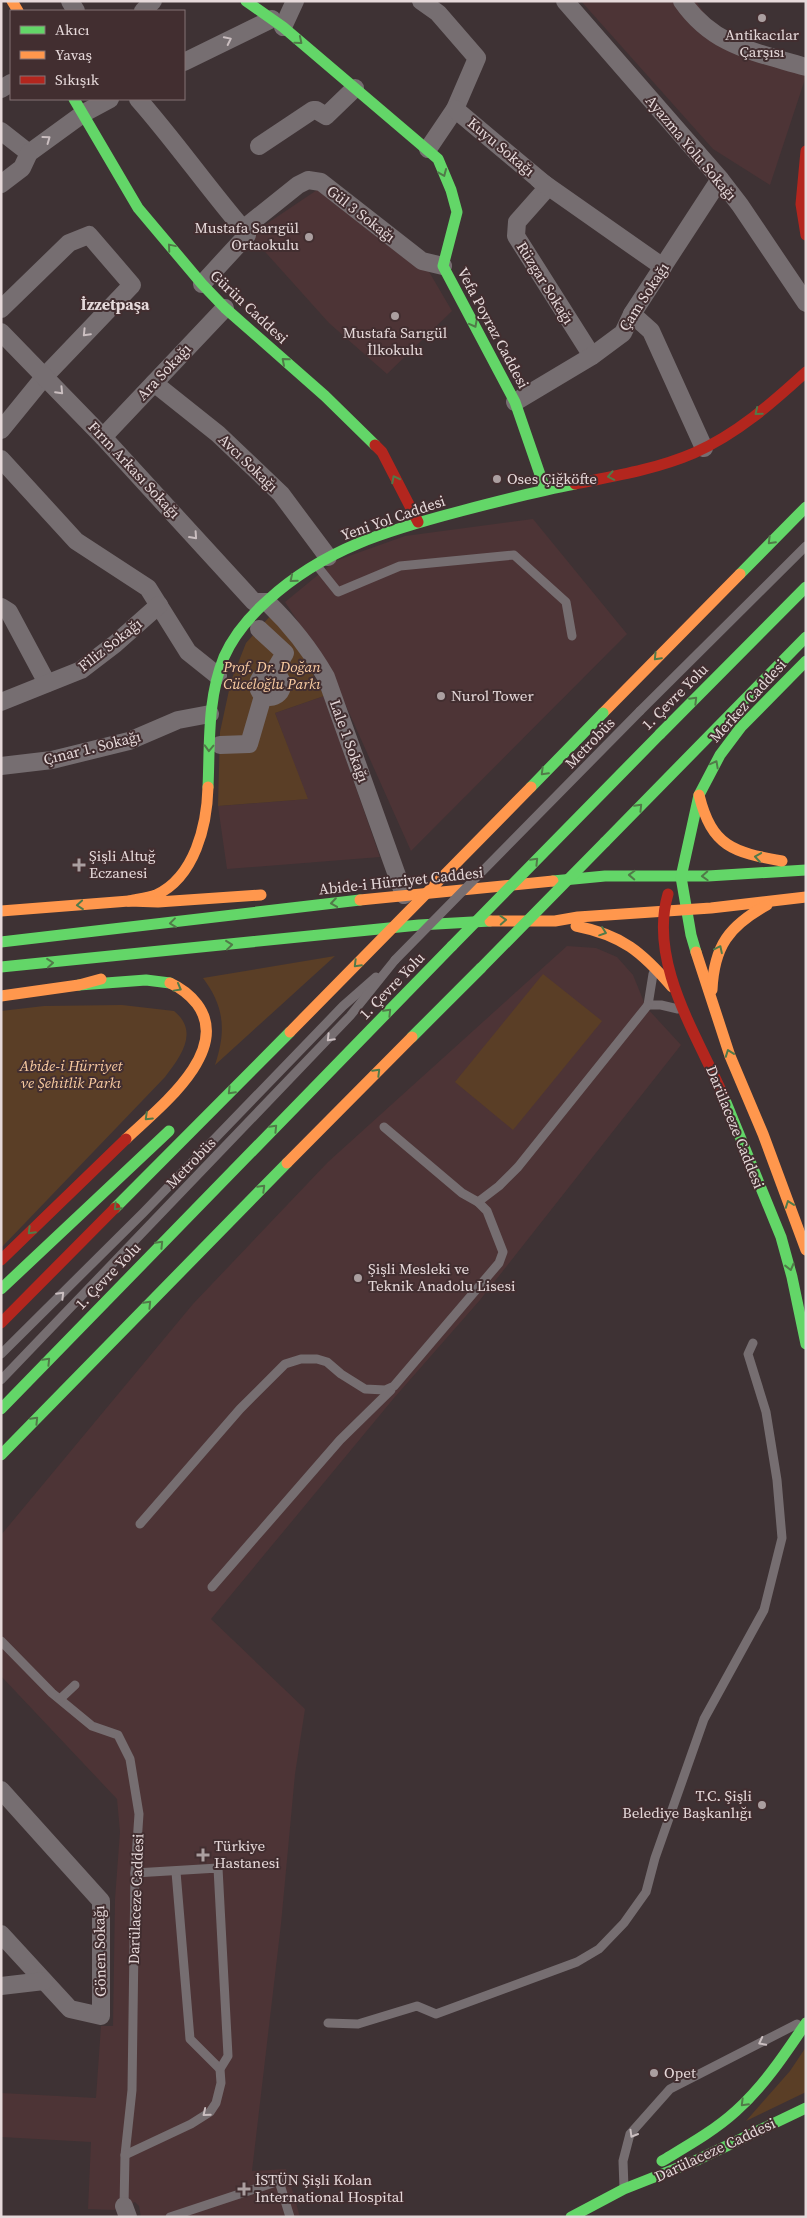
<svg xmlns="http://www.w3.org/2000/svg" width="807" height="2218" font-family="'Source Serif 4',serif">
<style>
.built{fill:#4d3436}
.green{fill:#5a3e26}
.lines{fill:none;stroke-linecap:round;stroke-linejoin:round}
.lane{stroke:#766e71;stroke-width:9}
.street{stroke:#766e71;stroke-width:18}
.fast{stroke:#63d668;stroke-width:11}
.slow{stroke:#ff974d;stroke-width:11}
.jam{stroke:#b3261e;stroke-width:11}
.lane-bridge{stroke:#766e71;stroke-width:9}
.fast-bridge{stroke:#63d668;stroke-width:11}
.slow-bridge{stroke:#ff974d;stroke-width:11}
.oneway{stroke:#cabec0}
.oneway2{stroke:#517a49}
.poi-dot{fill:#ab9fa0;stroke:#422e30;stroke-width:2}
.labels{text-anchor:middle;stroke-width:4;stroke-linejoin:round;paint-order:stroke}
.poi-label{font-size:15px;fill:#e6d9da;stroke:#422e30;text-anchor:start}
.street-label{font-size:15px;fill:#e6d9da;stroke:#422e30}
.park-label{font-size:15px;font-style:italic;fill:#facca2;stroke:#422e30}
.neighbourhood-label{font-size:16px;font-weight:bold;fill:#e6d9da;stroke:#422e30}
</style>
<rect width="100%" height="100%" fill="#3e3234"/>
<g class="built">
<path d="M581,1H696L708,19L738,40L806,60V76L770,185L713,149Z"/>
<path d="M317,190L428,270L452,311L387,374L329,323L250,235Z"/>
<path d="M533,519L627,634L411,851L330,670L285,602L335,561L405,536Z"/>
<path d="M324,696L380,857L227,869L218,806L307,799L275,713Z"/>
<path d="M567,946L596,948L617,957L633,975L646,1007L681,1045L480,1300L394,1398L211,1619L305,1709L295,1774L281,1924L252,2171L286,2169L300,2217H141L139,2206L135,2202L114,2210L88,2209L91,2142L1,2137V2093L96,2098L101,2026H113L115,1899L120,1832L117,1799L1,1676V1535L193,1304L328,1162Z"/>
</g>
<g class="green">
<path d="M272,614L295,639L324,696L275,713L308,799L218,806L220,732L231,681L246,643Z"/>
<path d="M335,956L215,1065C226,1032 225,1007 203,978Z"/>
<path d="M543,974L602,1021L513,1130L455,1082Z"/>
<path d="M122,1005L174,1011C200,1032 180,1057 165,1077L1,1248V1011L44,1006Z"/>
<path d="M806,2047V2092L746,2121L790,2071Z"/>
</g>
<g class="lines">
<g class="lane">
<path d="M318,567L338,592L400,566L514,555L566,602L572,636"/>
<path d="M640,711L806,546"/>
<path d="M653,974L648,1005H661L678,1009"/>
<path d="M478,1202L499,1186L518,1167L648,1005"/>
<path d="M1,1354L143,1213L343,1006L376,977"/>
<path d="M1,1380L350,1016L395,960"/>
<path d="M140,1524L240,1409L285,1364L301,1359H317L327,1362L341,1374L365,1389L385,1390L394,1386L499,1263L503,1252L487,1211L478,1202L462,1193L384,1127"/>
<path d="M212,1587L340,1440L391,1390"/>
<path d="M1,1641L52,1693L92,1726L118,1735L130,1759L139,1814L135,1873L132,2090L125,2155L124,2206"/>
<path d="M60,1699L75,1685"/>
<path d="M176,1872L190,2039L220,2069"/>
<path d="M328,2023L358,2024L417,2006L436,2014L577,1962L599,1949L624,1923L646,1892L655,1858L704,1719L764,1610L782,1538L777,1480L766,1412L748,1354L753,1343"/>
<path d="M125,2155L191,2124L210,2112L216,2103L221,2083L220,2069L228,2056L218,1868L135,1873"/>
<path d="M624,2188L623,2161L630,2134L670,2089L797,2024"/>
<path d="M170,2217L279,2181L290,2217"/>
</g>
<g class="street">
<path d="M70,1L76,11"/>
<path d="M421,1L438,13L477,58L455,109L428,149"/>
<path d="M565,1L720,179L740,205L806,303"/>
<path d="M682,1C714,47 756,52 806,67"/>
<path d="M143,11L153,1"/>
<path d="M283,27L295,1"/>
<path d="M184,62L272,19"/>
<path d="M1,89L11,83"/>
<path d="M138,99C175,141 207,187 243,229"/>
<path d="M455,109L548,187L517,222L516,236L592,356"/>
<path d="M1,131L29,153"/>
<path d="M259,146L313,110H316L326,116L355,88"/>
<path d="M539,180L663,267"/>
<path d="M1,184L22,168L29,153L84,113L110,99"/>
<path d="M202,284L247,235L243,229L298,185L308,180L321,182L422,261L443,266"/>
<path d="M1,309L69,243L89,235L132,285L45,376L1,430"/>
<path d="M632,314L651,331L704,448"/>
<path d="M1,332L103,437L254,602H267C291,625 310,649 326,677L404,895"/>
<path d="M154,383L218,434L281,494L328,557"/>
<path d="M515,402L592,356L623,333L632,314L720,179"/>
<path d="M103,437L225,308"/>
<path d="M1,459L76,541L148,588L188,652L218,676"/>
<path d="M1,607L9,612L47,683"/>
<path d="M259,629L285,653L273,673"/>
<circle cx="270" cy="685" r="12"/>
<path d="M1,702L81,670L115,644L159,605"/>
<path d="M220,745L249,744L263,696"/>
<path d="M1,766L52,760L129,741L178,720L210,714"/>
<path d="M1,1790L101,1901V2016L70,2009L1,1934"/>
<path d="M1,1986L44,1981"/>
<path d="M124,2206L128,2217"/>
</g>
<g class="fast">
<path d="M246,1L283,27L438,159L451,190L457,212L443,266L515,402L545,489"/>
<path d="M74,99L138,208L202,284L225,308L325,396L375,445"/>
<path d="M740,574L806,507"/>
<path d="M660,734L806,587"/>
<path d="M208,787C210,743 207,699 224,657C234,634 250,616 268,600C325,548 389,530 461,511C499,501 537,491 575,484"/>
<path d="M605,842L806,637"/>
<path d="M553,881L605,876H708L806,870"/>
<path d="M1,942L360,900"/>
<path d="M696,952L691,935L681,877L699,795L720,755L741,727L806,661"/>
<path d="M1,967L419,925L490,921"/>
<path d="M79,985L146,980L170,983"/>
<path d="M412,1037L481,968"/>
<path d="M723,1095L781,1237L792,1277L806,1344"/>
<path d="M115,1208L290,1032"/>
<path d="M1,1289L169,1131"/>
<path d="M1,1409L452,946"/>
<path d="M1,1455L287,1163"/>
<path d="M662,2161C687,2146 714,2131 736,2111C764,2086 785,2054 806,2023"/>
<path d="M571,2217L624,2189L695,2161L806,2108"/>
</g>
<g class="slow">
<path d="M12,1L18,11"/>
<path d="M603,713L740,574"/>
<path d="M699,795C712,847 733,852 782,861"/>
<path d="M360,900L553,881"/>
<path d="M129,901C138,899 147,898 156,895C195,877 207,825 208,787"/>
<path d="M1,911L129,901L158,902L261,895"/>
<path d="M490,921H555L578,917L711,908L806,897"/>
<path d="M576,926C622,935 642,952 672,987"/>
<path d="M696,952L730,1056L763,1134L806,1250"/>
<path d="M712,990C714,946 729,926 767,905"/>
<path d="M1,996L79,985L101,979"/>
<path d="M126,1139C156,1110 233,1052 197,1004C190,995 181,988 170,983"/>
<path d="M287,1163L412,1037"/>
</g>
<g class="jam">
<path d="M806,151L801,204L806,235"/>
<path d="M375,445L382,452L418,522"/>
<path d="M575,484C615,476 657,469 694,453C737,434 772,403 806,372"/>
<path d="M668,894C648,962 697,1035 723,1095"/>
<path d="M1,1260L126,1139"/>
<path d="M1,1323L115,1208"/>
</g>
<path class="lane-bridge" d="M395,960L640,711"/>
<g class="fast-bridge">
<path d="M531,787L603,713"/>
<path d="M452,946L660,734"/>
<path d="M481,968L605,842"/>
</g>
<path class="slow-bridge" d="M290,1032L531,787"/>
</g>
<defs><path id="oneway-chevron" d="M-2-3.5L2.5 0L-2 3.5" fill="none" stroke-width="1.6" stroke-linecap="round" stroke-linejoin="round" transform="scale(1.25)"/></defs>
<g class="oneway">
<use href="#oneway-chevron" transform="translate(228 40) rotate(-26)"/>
<use href="#oneway-chevron" transform="translate(47 139) rotate(-36)"/>
<use href="#oneway-chevron" transform="translate(86 333) rotate(134)"/>
<use href="#oneway-chevron" transform="translate(60 391) rotate(46)"/>
<use href="#oneway-chevron" transform="translate(194 536) rotate(48)"/>
<use href="#oneway-chevron" transform="translate(330 1038) rotate(134)"/>
<use href="#oneway-chevron" transform="translate(61 1295) rotate(-45)"/>
<use href="#oneway-chevron" transform="translate(762 2042) rotate(153)"/>
<use href="#oneway-chevron" transform="translate(206 2113) rotate(141)"/>
<use href="#oneway-chevron" transform="translate(633 2134) rotate(120)"/>
</g>
<g class="oneway2">
<use href="#oneway-chevron" transform="translate(299 41) rotate(40)"/>
<use href="#oneway-chevron" transform="translate(443 173) rotate(67)"/>
<use href="#oneway-chevron" transform="translate(171 247) rotate(-130)"/>
<use href="#oneway-chevron" transform="translate(474 324) rotate(62)"/>
<use href="#oneway-chevron" transform="translate(285 361) rotate(-139)"/>
<use href="#oneway-chevron" transform="translate(758 412) rotate(141)"/>
<use href="#oneway-chevron" transform="translate(611 476) rotate(169)"/>
<use href="#oneway-chevron" transform="translate(395 479) rotate(-117)"/>
<use href="#oneway-chevron" transform="translate(771 541) rotate(135)"/>
<use href="#oneway-chevron" transform="translate(293 579) rotate(140)"/>
<use href="#oneway-chevron" transform="translate(657 657) rotate(134)"/>
<use href="#oneway-chevron" transform="translate(694 700) rotate(-45)"/>
<use href="#oneway-chevron" transform="translate(209 748) rotate(92)"/>
<use href="#oneway-chevron" transform="translate(715 764) rotate(-62)"/>
<use href="#oneway-chevron" transform="translate(544 772) rotate(135)"/>
<use href="#oneway-chevron" transform="translate(639 807) rotate(-46)"/>
<use href="#oneway-chevron" transform="translate(758 857) rotate(-171)"/>
<use href="#oneway-chevron" transform="translate(535 861) rotate(-46)"/>
<use href="#oneway-chevron" transform="translate(632 875) rotate(-178)"/>
<use href="#oneway-chevron" transform="translate(705 876) rotate(177)"/>
<use href="#oneway-chevron" transform="translate(334 903) rotate(172)"/>
<use href="#oneway-chevron" transform="translate(80 905) rotate(175)"/>
<use href="#oneway-chevron" transform="translate(503 920) rotate(-3)"/>
<use href="#oneway-chevron" transform="translate(173 923) rotate(173)"/>
<use href="#oneway-chevron" transform="translate(603 932) rotate(19)"/>
<use href="#oneway-chevron" transform="translate(229 945) rotate(-6)"/>
<use href="#oneway-chevron" transform="translate(719 949) rotate(-64)"/>
<use href="#oneway-chevron" transform="translate(50 963) rotate(-5)"/>
<use href="#oneway-chevron" transform="translate(357 964) rotate(135)"/>
<use href="#oneway-chevron" transform="translate(178 988) rotate(29)"/>
<use href="#oneway-chevron" transform="translate(388 1012) rotate(-46)"/>
<use href="#oneway-chevron" transform="translate(729 1053) rotate(-110)"/>
<use href="#oneway-chevron" transform="translate(377 1072) rotate(-45)"/>
<use href="#oneway-chevron" transform="translate(231 1091) rotate(134)"/>
<use href="#oneway-chevron" transform="translate(148 1117) rotate(136)"/>
<use href="#oneway-chevron" transform="translate(274 1128) rotate(-46)"/>
<use href="#oneway-chevron" transform="translate(262 1188) rotate(-45)"/>
<use href="#oneway-chevron" transform="translate(789 1204) rotate(-110)"/>
<use href="#oneway-chevron" transform="translate(117 1207) rotate(135)"/>
<use href="#oneway-chevron" transform="translate(31 1231) rotate(135)"/>
<use href="#oneway-chevron" transform="translate(160 1244) rotate(-46)"/>
<use href="#oneway-chevron" transform="translate(790 1267) rotate(76)"/>
<use href="#oneway-chevron" transform="translate(148 1304) rotate(-46)"/>
<use href="#oneway-chevron" transform="translate(47 1361) rotate(-46)"/>
<use href="#oneway-chevron" transform="translate(35 1420) rotate(-46)"/>
<use href="#oneway-chevron" transform="translate(744 2103) rotate(135)"/>
</g>
<g class="poi-dot">
<circle cx="762" cy="18" r="5"/>
<circle cx="309" cy="237" r="5"/>
<circle cx="395" cy="316" r="5"/>
<circle cx="497" cy="479" r="5"/>
<circle cx="441" cy="696" r="5"/>
<path d="M76.5 857.5h5v5h5v5h-5v5h-5v-5h-5v-5h5z"/>
<circle cx="358" cy="1278" r="5"/>
<circle cx="762" cy="1805" r="5"/>
<path d="M200.5 1847.5h5v5h5v5h-5v5h-5v-5h-5v-5h5z"/>
<circle cx="654" cy="2073" r="5"/>
<path d="M241.5 2181.5h5v5h5v5h-5v5h-5v-5h-5v-5h5z"/>
</g>
<g class="labels">
<g class="poi-label">
<text x="762" y="40" text-anchor="middle">Antikacılar<tspan x="762" dy="17">Çarşısı</tspan></text>
<text x="299" y="233" text-anchor="end">Mustafa Sarıgül<tspan x="299" dy="17">Ortaokulu</tspan></text>
<text x="395" y="338" text-anchor="middle">Mustafa Sarıgül<tspan x="395" dy="17">İlkokulu</tspan></text>
<text x="507" y="484">Oses Çiğköfte</text>
<text x="451" y="701">Nurol Tower</text>
<text x="89" y="861">Şişli Altuğ<tspan x="89" dy="17">Eczanesi</tspan></text>
<text x="368" y="1274">Şişli Mesleki ve<tspan x="368" dy="17">Teknik Anadolu Lisesi</tspan></text>
<text x="752" y="1801" text-anchor="end">T.C. Şişli<tspan x="752" dy="17">Belediye Başkanlığı</tspan></text>
<text x="214" y="1851">Türkiye<tspan x="214" dy="17">Hastanesi</tspan></text>
<text x="664" y="2078">Opet</text>
<text x="255" y="2185">İSTÜN Şişli Kolan<tspan x="255" dy="17">International Hospital</tspan></text>
</g>
<g class="street-label">
<text transform="translate(501 147) rotate(40)" y="5">Kuyu Sokağı</text>
<text transform="translate(691 148) rotate(50)" y="5">Ayazma Yolu Sokağı</text>
<text transform="translate(361 214) rotate(38)" y="5">Gül 3 Sokağı</text>
<text transform="translate(545 283) rotate(58)" y="5">Rüzgar Sokağı</text>
<text transform="translate(644 297) rotate(-57)" y="5">Çam Sokağı</text>
<text transform="translate(249 307) rotate(43)" y="5">Gürün Caddesi</text>
<text transform="translate(493 328) rotate(62)" y="5">Vefa Poyraz Caddesi</text>
<text transform="translate(164 372) rotate(-47)" y="5">Ara Sokağı</text>
<text transform="translate(248 463) rotate(44)" y="5">Avcı Sokağı</text>
<text transform="translate(134 470) rotate(47)" y="5">Fırın Arkası Sokağı</text>
<text transform="translate(393 518) rotate(-19)" y="5">Yeni Yol Caddesi</text>
<text transform="translate(110 645) rotate(-38)" y="5">Filiz Sokağı</text>
<text transform="translate(675 697) rotate(-45)" y="5">1. Çevre Yolu</text>
<text transform="translate(748 701) rotate(-48)" y="5">Merkez Caddesi</text>
<text transform="translate(349 741) rotate(70)" y="5">Lale 1 Sokağı</text>
<text transform="translate(590 743) rotate(-46)" y="5">Metrobüs</text>
<text transform="translate(92 748) rotate(-14)" y="5">Çınar 1. Sokağı</text>
<text transform="translate(401 881) rotate(-6)" y="5">Abide-i Hürriyet Caddesi</text>
<text transform="translate(392 986) rotate(-46)" y="5">1. Çevre Yolu</text>
<text transform="translate(735 1127) rotate(68)" y="5">Darülaceze Caddesi</text>
<text transform="translate(191 1163) rotate(-46)" y="5">Metrobüs</text>
<text transform="translate(108 1276) rotate(-46)" y="5">1. Çevre Yolu</text>
<text transform="translate(136 1899) rotate(-88)" y="5">Darülaceze Caddesi</text>
<text transform="translate(100 1951) rotate(-91)" y="5">Gönen Sokağı</text>
<text transform="translate(715 2150) rotate(-25)" y="5">Darülaceze Caddesi</text>
</g>
<g class="park-label">
<text x="272" y="672">Prof. Dr. Doğan<tspan x="272" dy="17">Cüceloğlu Parkı</tspan></text>
<text x="71" y="1071">Abide-i Hürriyet<tspan x="71" dy="17">ve Şehitlik Parkı</tspan></text>
</g>
<g class="neighbourhood-label">
<text x="115" y="310">İzzetpaşa</text>
</g>
</g>
<rect width="807" height="2218" fill="none" stroke="#e6d9da" stroke-width="5"/>
<rect x="10" y="10" width="175" height="90" fill="#422e30" stroke="#847274"/>
<rect x="20" y="26" width="25" height="8" fill="#63d668" stroke="#847274"/>
<text x="55" y="35" font-size="15" fill="#e6d9da">Akıcı</text>
<rect x="20" y="51" width="25" height="8" fill="#ff974d" stroke="#847274"/>
<text x="55" y="60" font-size="15" fill="#e6d9da">Yavaş</text>
<rect x="20" y="76" width="25" height="8" fill="#b3261e" stroke="#847274"/>
<text x="55" y="85" font-size="15" fill="#e6d9da">Sıkışık</text>
</svg>
